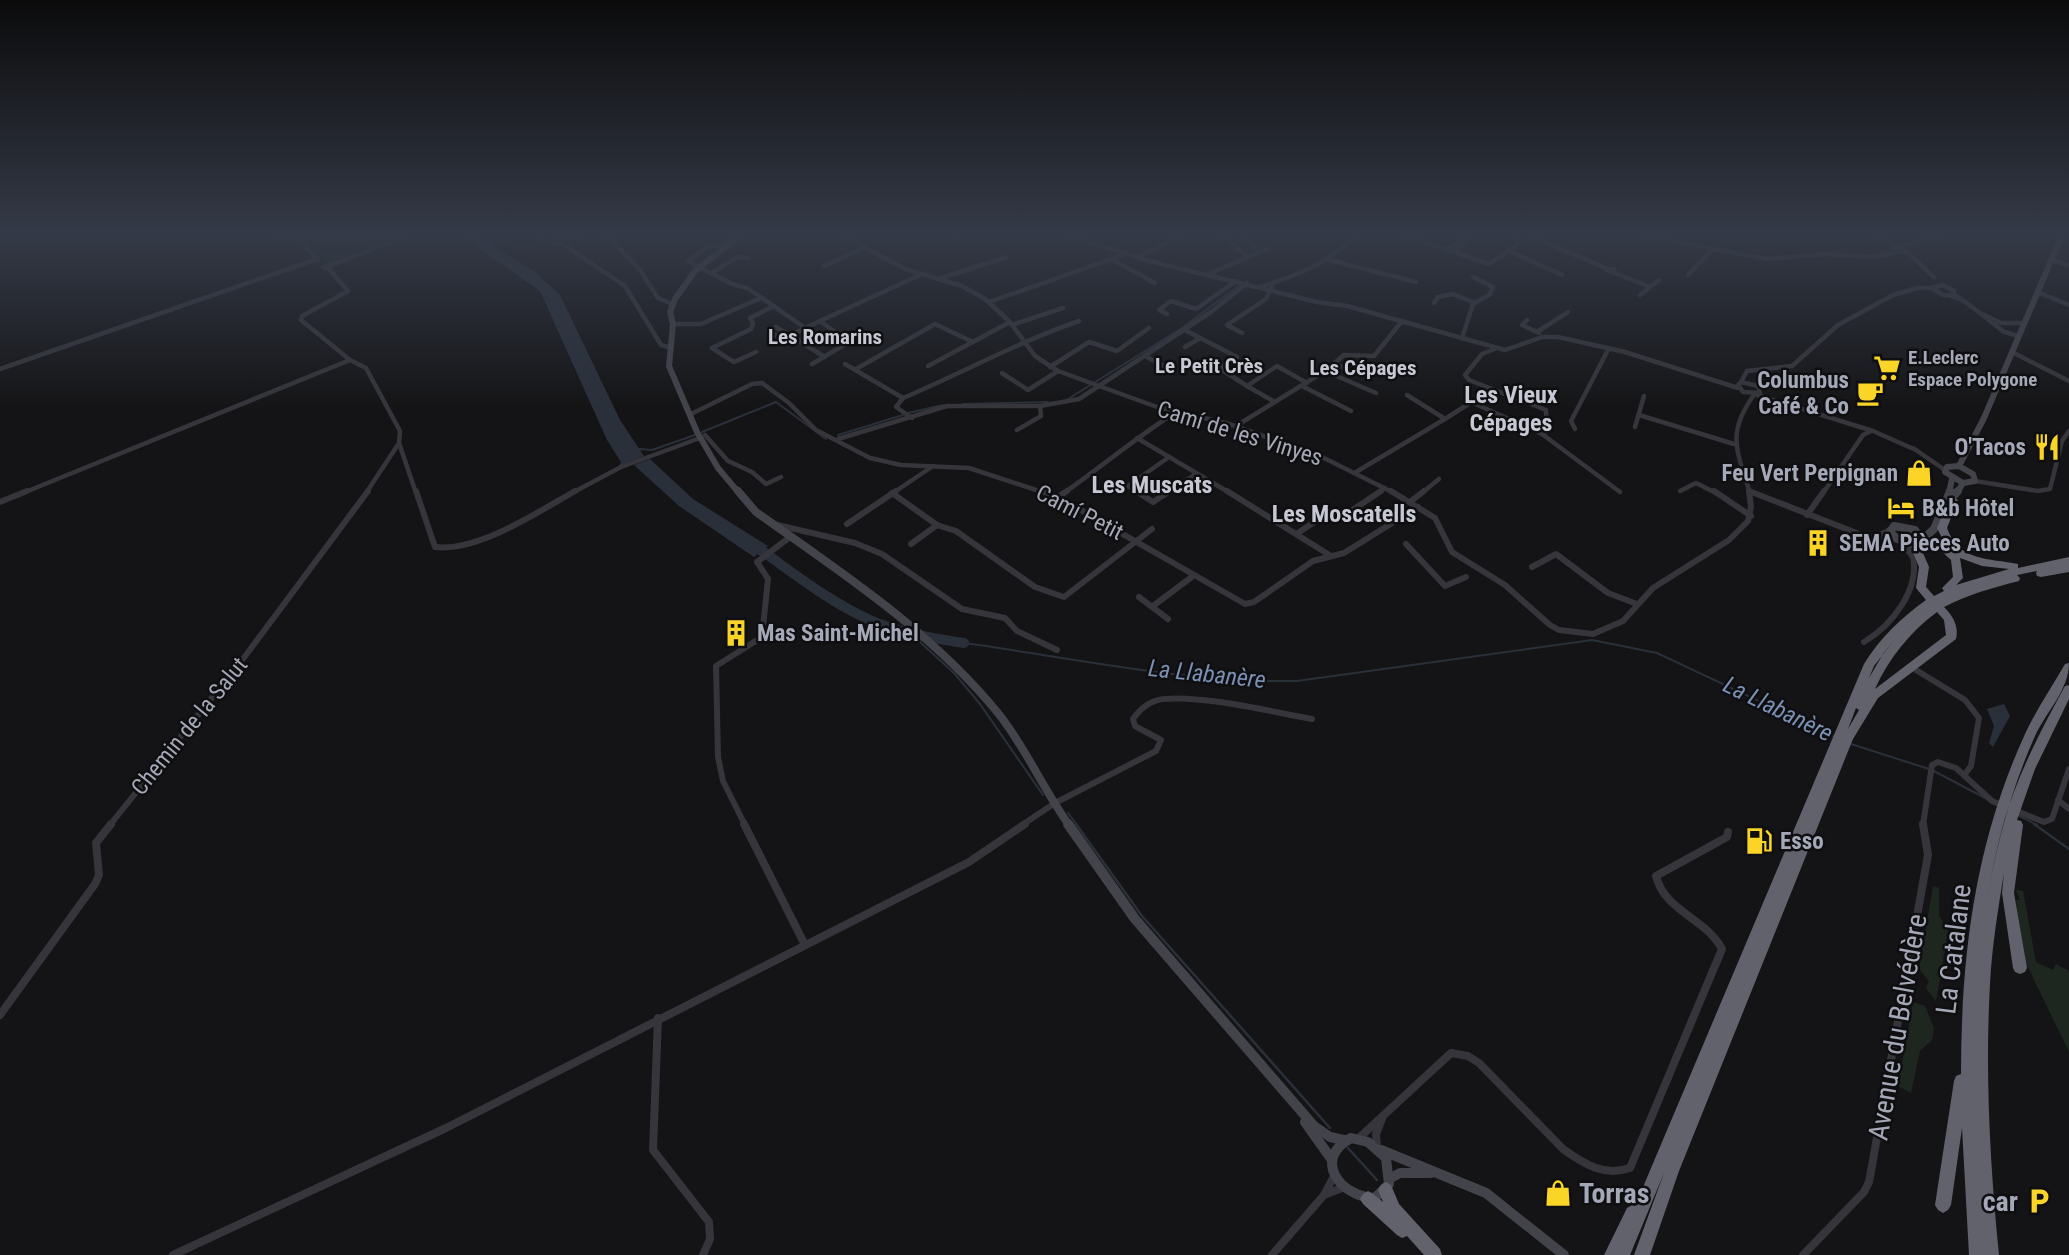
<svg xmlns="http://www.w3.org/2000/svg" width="2069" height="1255" font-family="'Roboto Condensed',sans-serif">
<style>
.green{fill:#1e2620}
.water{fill:#2a303a}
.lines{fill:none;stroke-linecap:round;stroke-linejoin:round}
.stream-far1{stroke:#2a303a;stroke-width:2}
.stream{stroke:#2a303a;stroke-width:2.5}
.river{stroke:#2a303a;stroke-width:10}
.street-far2{stroke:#35353b;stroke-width:4.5}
.street-far1{stroke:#35353b;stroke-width:6}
.street{stroke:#35353b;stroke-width:8}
.secondary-far2{stroke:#43434b;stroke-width:6}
.secondary-far1{stroke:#43434b;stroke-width:8}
.secondary{stroke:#43434b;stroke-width:10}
.highway{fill:#61626c;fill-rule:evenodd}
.labels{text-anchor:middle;stroke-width:5;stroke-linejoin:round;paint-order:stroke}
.far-poi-label{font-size:19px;font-weight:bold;fill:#a5a8b7;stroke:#0f0f11;text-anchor:start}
.far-neighbourhood-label{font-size:21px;font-weight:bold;fill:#c6c8d3;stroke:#0f0f11}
.poi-label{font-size:23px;font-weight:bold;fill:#a5a8b7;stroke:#0f0f11;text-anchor:start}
.street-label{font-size:23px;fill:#a5a8b7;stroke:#0f0f11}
.neighbourhood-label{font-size:24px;font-weight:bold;fill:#c6c8d3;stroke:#0f0f11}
.water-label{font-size:24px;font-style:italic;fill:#7a90b4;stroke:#0f0f11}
.near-street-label{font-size:28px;fill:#a5a8b7;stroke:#0f0f11}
.near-poi-label{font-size:28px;font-weight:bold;fill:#a5a8b7;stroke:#0f0f11;text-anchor:start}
</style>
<rect width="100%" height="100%" fill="#141416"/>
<g class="green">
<path d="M281,235H407L335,263H325L307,244Z"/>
<path d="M1933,886L1939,888V915L1948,931L1936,1001L1926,988L1929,981L1919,969Z"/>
<path d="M2016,890L2023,891L2036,962L2053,970L2056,964L2069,971V1052L2021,953L2016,900H2020Z"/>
<path d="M1913,1002L1925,1006L1934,1028L1932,1040L1920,1051L1911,1093L1898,1086Z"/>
</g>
<g class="water">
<path d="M460,235H475L487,243L504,240L520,248L553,239L519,250L503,241L489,244L534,271L560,295L620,420L644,456L619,466L621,462L607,440L540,291Z"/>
<path d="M650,459L693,499L768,546L754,557L679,506L634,465Z"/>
<path d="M2004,704L2010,716L1993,747L1989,743L1994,726L1987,709Z"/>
</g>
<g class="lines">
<g class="stream-far1">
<path d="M1068,399L1182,328L1241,284"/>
<path d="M963,404L1048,402"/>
<path d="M908,413L943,405"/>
<path d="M702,432L776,402L826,439"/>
<path d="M838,435L903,415"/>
<path d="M639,449L652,450L695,435"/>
<path d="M910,633L954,673L980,704L1043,795"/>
<path d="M964,643C1075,658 1184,683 1297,681L1592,640L1657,653L1833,736"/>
<path d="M1851,744L1929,769"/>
<path d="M1934,771L1985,798"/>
<path d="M1068,813L1077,825"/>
<path d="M2018,815L2037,825"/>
</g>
<g class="stream">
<path d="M1076,824L1142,916L1330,1128"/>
<path d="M2034,824L2069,849"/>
<path d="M1348,1148L1377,1180"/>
</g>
<path class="river" d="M752,544C790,570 827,601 870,620C899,633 932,638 964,643"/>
<g class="street-far2">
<path d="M275,235L303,244L318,260"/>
<path d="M543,235L545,237"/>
<path d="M558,235L555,239L625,286L661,345L668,347"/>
<path d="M607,235L640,270L658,298L672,304"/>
<path d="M841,235L905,269L962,286L985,299L1010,322L1035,356L1058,371L1157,407L1226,423L1318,455L1394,493"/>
<path d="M951,235L957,240"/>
<path d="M1067,235L1149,261L1317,302L1347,306L1505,350L1542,337H1558L1625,352L1738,388"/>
<path d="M1223,235L1247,256"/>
<path d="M1241,235L1259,251"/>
<path d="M1404,235L1489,264L1518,244L1515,235"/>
<path d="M1528,235L1608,269"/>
<path d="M1641,235L1766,259L1826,254L1872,257L1893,253"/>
<path d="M1870,235L1898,247"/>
<path d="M554,244L582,235"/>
<path d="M726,246H709L688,261L730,283L749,289L805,328L789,336"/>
<path d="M1900,247L1940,235"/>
<path d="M1900,247L1906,252H1897L1893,248Z"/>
<path d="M1448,249L1466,238L1470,239L1455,251"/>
<path d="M1509,251L1562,275"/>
<path d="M1906,251L1934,277"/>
<path d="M1137,257L1183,236"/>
<path d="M1111,259L1155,283"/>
<path d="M1329,260L1416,282"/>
<path d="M2051,260L2069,265"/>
<path d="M332,265L410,235"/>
<path d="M332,265L329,269L323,267Z"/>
<path d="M824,266L864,248"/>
<path d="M329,269L348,291L302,316L301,320L350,360L366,368L400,431L399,443L416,493"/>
<path d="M713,272L738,257L749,258"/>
<path d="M1615,273L1614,269L1607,270L1650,287"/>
<path d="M1209,274L1266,249"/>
<path d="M1688,275L1713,249"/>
<path d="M938,279L1007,257"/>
<path d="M1943,285L1954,291V295H1943L1931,288Z"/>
<path d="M1260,287C1304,273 1323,265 1358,235"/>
<path d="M2037,292L2069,305"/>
<path d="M1640,295L1659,280"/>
<path d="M1951,296L1964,301L1954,294"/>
<path d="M1964,301L1980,313"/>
<path d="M989,302L1126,254"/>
<path d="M1434,303L1438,297L1453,294L1475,303"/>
<path d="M1167,314L1159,310L1171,301L1196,309L1236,281"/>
<path d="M1527,320L1522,325L1539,333"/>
<path d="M820,321L920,275"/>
<path d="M673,324H701L761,298"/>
<path d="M1012,325L1063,308"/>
<path d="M805,328L820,321L849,342L812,364"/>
<path d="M1185,330L1237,357L1220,368"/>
<path d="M1537,332L1568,312"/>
<path d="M1242,333L1227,325L1266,299L1272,287"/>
<path d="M2019,336L2004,332L1980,313L2001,323H2024"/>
<path d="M1462,338L1473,304L1489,295L1493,287L1473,277"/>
<path d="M795,340L786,343L768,330L776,327L825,357"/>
<path d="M1185,347L1200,338"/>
<path d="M756,352L734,362L712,348L751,329L753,323L750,318L774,306"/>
<path d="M2012,352L2069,381"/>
<path d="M1145,356L1166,367"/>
<path d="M845,364L903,398"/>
<path d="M1334,364L1350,370L1358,367"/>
<path d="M928,366L1010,322"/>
<path d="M1050,367L1089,342L1117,351L1149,328"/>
<path d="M0,369L317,259"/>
<path d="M856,369L935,324L973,342"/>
<path d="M1197,370L1210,362L1247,386"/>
<path d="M1325,371L1376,393"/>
<path d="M1002,373L1028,390L1058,371"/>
<path d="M1741,382L1747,371L1792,366L1838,325L1893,295L1917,288H1931"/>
<path d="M1741,382L1758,386L1760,393L1743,392L1738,385Z"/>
<path d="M1302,386L1351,411"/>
<path d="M1492,389L1546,410L1547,431L1542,434"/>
<path d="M1757,395L1873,431L1916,450"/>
<path d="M1275,402L1247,386L1277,366L1307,383"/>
<path d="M1471,402L1542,434L1620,492"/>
<path d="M691,414L752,384L762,383L789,403L816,430L870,458L901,465L969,468L1045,493"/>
<path d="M1639,415L1734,444"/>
<path d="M912,418L896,407L903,398C962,373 1018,342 1079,321"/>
<path d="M1445,419L1492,389L1469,380L1465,375L1482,354L1497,348"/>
<path d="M1236,426L1325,371L1344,355L1374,356L1402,321"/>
<path d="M1635,427L1644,396"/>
<path d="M1575,429L1571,421L1609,348"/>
<path d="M1017,430L1041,416L1040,406"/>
<path d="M705,435L728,461L752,472L766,484L781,477"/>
<path d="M1137,438L1230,493"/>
<path d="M838,439L947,406H1040L1079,399L1211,312L1247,283"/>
<path d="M1913,448L1945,470"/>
<path d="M1356,472L1445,419L1407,395"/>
<path d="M1975,481L2038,491L2050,489L2062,441L2069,431"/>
<path d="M1680,491L1696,483L1716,493"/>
<path d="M1749,491L1754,493"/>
<path d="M23,493L350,360"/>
<path d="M366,493L399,443"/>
<path d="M572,493L621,467L700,438"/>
<path d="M893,493L933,466"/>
<path d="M1064,493C1102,466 1137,437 1176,412"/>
<path d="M1139,493L1128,486L1169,457"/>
<path d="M1167,493L1196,474"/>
<path d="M1378,493L1385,488"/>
<path d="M1422,493L1439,479"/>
<path d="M1750,493C1737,451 1726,433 1754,395"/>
<path d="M1823,493L1863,435L1871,431"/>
</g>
<g class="street-far1">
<path d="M416,491L435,547C478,552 538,512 575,491"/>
<path d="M1040,491L1058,497L1245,604L1254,602L1313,561L1344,553L1418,507"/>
<path d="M1136,491L1153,502L1170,491"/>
<path d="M1227,491L1331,556"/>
<path d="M1391,491L1435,518L1452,552L1505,585L1550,625L1559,630L1593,634L1623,621L1653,588L1729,540L1748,521L1751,507L1749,491"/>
<path d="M1714,491L1751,516"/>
<path d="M1749,491L1872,539"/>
<path d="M892,493L937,525L956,531L1035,587L1064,597L1152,529"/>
<path d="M1058,497L1067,491"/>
<path d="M0,502L27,491"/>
<path d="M1410,502L1424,491"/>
<path d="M1807,515L1824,491"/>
<path d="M773,524L855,543L882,554L962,609L1005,618L1017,631L1057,650"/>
<path d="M847,524L896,491"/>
<path d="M1890,530L1872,539L1886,537L1897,540"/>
<path d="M1298,533L1323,516L1345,515L1381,491"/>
<path d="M1901,542L1913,557L1911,545"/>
<path d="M911,544L937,525"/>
<path d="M1406,544L1445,586L1466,577"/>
<path d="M1532,567L1556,554L1608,593L1637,604"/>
<path d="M1139,597L1168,619"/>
<path d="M1153,606L1193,576"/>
<path d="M1864,642C1891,626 1920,590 1913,557"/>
<path d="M1916,670L1965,700L1979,718L1971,766L1965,774"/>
<path d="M2058,800L2069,809"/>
<path d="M110,825L246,655L368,491"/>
<path d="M745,825L723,781L718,757L716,666L762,637L768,579L757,562L790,537"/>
<path d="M1022,825L1055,803L1156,751L1161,740L1135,726L1133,719C1140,709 1151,700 1164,699C1203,695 1272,712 1312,719"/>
<path d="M1923,825L1932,765L1938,762L1956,768L1992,801L2044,822L2052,819L2069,769"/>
</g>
<g class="street">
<path d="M744,824L804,943"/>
<path d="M0,1015L95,884L99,875L96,843L111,824"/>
<path d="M658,1018L653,1150L709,1222L710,1239L703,1255"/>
<path d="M1359,1138L1451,1053L1468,1056L1479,1063L1563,1149C1584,1164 1604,1177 1630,1168L1722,949C1706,918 1665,912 1656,876L1727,837L1728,832"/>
<path d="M1377,1146L1376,1134L1383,1116"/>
<path d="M1334,1176L1324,1195L1342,1188"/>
<path d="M173,1255L446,1128L969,862L1025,824"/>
<path d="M1272,1255L1324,1195"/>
<path d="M1803,1255L1864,1192L1869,1182L1928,855L1923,824"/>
</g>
<g class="secondary-far2">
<path d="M1959,466L1984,418L2062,235"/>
<path d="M1959,466L1973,474L1975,481L1963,483L1945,472L1947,467Z"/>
<path d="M739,493L718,468L697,432L669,366L673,324L670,312L675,299L695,271L741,235"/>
<path d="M1949,493L1952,479"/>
<path d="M1957,493L1963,483"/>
</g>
<g class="secondary-far1">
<path d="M738,491L756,512C842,573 930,630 998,713C1026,748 1043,789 1069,825"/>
<path d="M1948,502L1958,491"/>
<path d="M1894,526L1915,530L1923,541C1909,548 1900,542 1890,532Z"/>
<path d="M1923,539L1934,529L1950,491"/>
</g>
<g class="secondary">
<path d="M1068,824L1135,919L1314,1126L1330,1137L1344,1140"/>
<path d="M1305,1122L1332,1160"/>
<path d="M1351,1138L1368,1142L1386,1158L1389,1184L1375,1198C1340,1197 1312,1159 1351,1138Z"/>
<path d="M1381,1150L1486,1193L1564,1255"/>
<path d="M1391,1178L1400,1173H1431"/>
</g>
<g class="highway">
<path d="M1953,497L1958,500L1947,528C1959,562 1989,558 2018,564V568L2069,557V572L2041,577L2037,576L2036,573L2037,571L2017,575L2020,578L2019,581C1992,588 1969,594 1944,607C1953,616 1959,626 1956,639L1878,698L1853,739L1679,1171L1650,1255H1634L1664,1173L1630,1255H1604L1627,1208L1632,1205L1635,1206L1864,664C1880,638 1901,618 1926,600L1916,588L1919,567L1910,545L1912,543L1921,540L1945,544L1937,528L1948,500ZM1920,546L1940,550L1951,560L1953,577L1942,588L1944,591L1934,596L1926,587L1929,567ZM1960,558L1982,566L2009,569L1956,585L1963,578ZM1937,612L1944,620L1946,635L1875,689C1889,658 1910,632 1937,612ZM1895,639L1883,654L1869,678L1874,666ZM1856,708L1859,710L1848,729Z"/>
<path d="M2069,663C2069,690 2046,712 2035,736C2010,792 1994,852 1985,913C1990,881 1996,849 2005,818C2019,772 2042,728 2065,686L2069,685V699L2035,769L2017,820L2021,821L2023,825L2014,893L2027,968L2025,972L2020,974L2015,972L2013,968L2002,893L2004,873C1998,910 1992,946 1990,984C1985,1074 1990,1165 1999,1255H1969L1962,1128L1951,1205L1948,1210L1943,1213L1938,1210L1935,1205L1954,1081L1956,1076L1961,1074C1961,955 1975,843 2025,734C2036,710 2052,687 2065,664Z"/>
<path d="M1386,1182L1391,1185L1399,1204L1440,1249L1442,1255H1424L1407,1236L1402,1238L1397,1235L1363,1204L1360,1199L1363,1194L1368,1191L1373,1194L1383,1202L1378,1190L1381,1185Z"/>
</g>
</g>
<linearGradient id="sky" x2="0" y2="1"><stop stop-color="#0b0b0c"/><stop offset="0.57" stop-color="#343a47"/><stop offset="1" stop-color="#343a47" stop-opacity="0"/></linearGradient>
<rect width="2069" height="410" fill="url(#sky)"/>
<defs>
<symbol id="supermarket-bare" viewBox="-9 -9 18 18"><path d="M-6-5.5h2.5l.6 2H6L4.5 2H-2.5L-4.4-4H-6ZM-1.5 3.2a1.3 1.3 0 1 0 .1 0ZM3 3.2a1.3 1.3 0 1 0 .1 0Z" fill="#fad527" stroke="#0f0f11" stroke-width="2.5" paint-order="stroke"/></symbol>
<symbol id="cafe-bare" viewBox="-9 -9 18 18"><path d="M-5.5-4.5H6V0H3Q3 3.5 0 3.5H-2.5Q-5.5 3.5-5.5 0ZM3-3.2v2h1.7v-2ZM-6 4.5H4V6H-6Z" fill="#fad527" stroke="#0f0f11" stroke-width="2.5" paint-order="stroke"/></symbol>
<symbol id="restaurant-bare" viewBox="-9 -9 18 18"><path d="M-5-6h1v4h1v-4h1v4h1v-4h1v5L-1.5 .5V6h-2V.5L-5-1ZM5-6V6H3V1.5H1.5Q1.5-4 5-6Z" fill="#fad527" stroke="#0f0f11" stroke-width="2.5" paint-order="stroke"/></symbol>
<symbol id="shop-bare" viewBox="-9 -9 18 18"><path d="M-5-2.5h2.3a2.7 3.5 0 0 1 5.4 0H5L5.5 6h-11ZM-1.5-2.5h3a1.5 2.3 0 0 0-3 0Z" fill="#fad527" stroke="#0f0f11" stroke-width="2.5" paint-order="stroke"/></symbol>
<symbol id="hotel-bare" viewBox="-9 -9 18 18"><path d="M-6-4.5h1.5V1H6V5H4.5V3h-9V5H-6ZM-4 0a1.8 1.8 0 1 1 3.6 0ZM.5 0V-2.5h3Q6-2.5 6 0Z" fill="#fad527" stroke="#0f0f11" stroke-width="2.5" paint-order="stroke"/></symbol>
<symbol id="building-bare" viewBox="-9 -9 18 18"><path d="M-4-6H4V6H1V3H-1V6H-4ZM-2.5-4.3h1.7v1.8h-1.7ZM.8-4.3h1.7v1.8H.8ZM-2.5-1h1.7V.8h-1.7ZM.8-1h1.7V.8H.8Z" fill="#fad527" stroke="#0f0f11" stroke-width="2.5" paint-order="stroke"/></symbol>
<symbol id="fuel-bare" viewBox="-9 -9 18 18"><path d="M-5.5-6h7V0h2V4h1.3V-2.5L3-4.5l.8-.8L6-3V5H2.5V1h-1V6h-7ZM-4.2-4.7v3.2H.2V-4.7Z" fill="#fad527" stroke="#0f0f11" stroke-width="2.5" paint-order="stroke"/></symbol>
<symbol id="parking-bare" viewBox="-9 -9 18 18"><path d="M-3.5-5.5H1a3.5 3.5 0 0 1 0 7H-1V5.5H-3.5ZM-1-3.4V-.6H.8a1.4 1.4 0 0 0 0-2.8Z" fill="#fad527" stroke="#0f0f11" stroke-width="2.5" paint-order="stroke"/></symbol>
</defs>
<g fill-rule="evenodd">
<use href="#supermarket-bare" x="1868" y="349" width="38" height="38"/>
<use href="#cafe-bare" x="1851" y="374" width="38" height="38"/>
<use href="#restaurant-bare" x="2028" y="428" width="38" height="38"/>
<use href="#shop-bare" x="1900" y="454" width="38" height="38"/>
<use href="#hotel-bare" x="1882" y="489" width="38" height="38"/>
<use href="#building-bare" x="1799" y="524" width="38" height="38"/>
<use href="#building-bare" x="717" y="614" width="38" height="38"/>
<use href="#fuel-bare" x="1740" y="822" width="38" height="38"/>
<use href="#shop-bare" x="1539" y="1174" width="38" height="38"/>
<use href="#parking-bare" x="2020" y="1182" width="38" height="38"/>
</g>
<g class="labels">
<g class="far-poi-label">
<text x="1908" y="364">E.Leclerc<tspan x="1908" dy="22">Espace Polygone</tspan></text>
</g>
<g class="far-neighbourhood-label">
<text x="825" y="344">Les Romarins</text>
<text x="1209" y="373">Le Petit Crès</text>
<text x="1363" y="375">Les Cépages</text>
</g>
<g class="poi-label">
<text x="1849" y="388" text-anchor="end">Columbus<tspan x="1849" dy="26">Café &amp; Co</tspan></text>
<text x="2026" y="455" text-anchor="end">O'Tacos</text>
<text x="1898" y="481" text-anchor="end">Feu Vert Perpignan</text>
<text x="1922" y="516">B&amp;b Hôtel</text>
<text x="1839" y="551">SEMA Pièces Auto</text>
<text x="757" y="641">Mas Saint-Michel</text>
<text x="1780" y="849">Esso</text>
</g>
<g class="street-label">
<text transform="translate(1240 433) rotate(17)" y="8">Camí de les Vinyes</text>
<text transform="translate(1080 512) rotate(27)" y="8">Camí Petit</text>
<text transform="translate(189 726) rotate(-51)" y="8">Chemin de la Salut</text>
</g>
<g class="neighbourhood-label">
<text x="1511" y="403">Les Vieux<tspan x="1511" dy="28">Cépages</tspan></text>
<text x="1152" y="493">Les Muscats</text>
<text x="1344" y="522">Les Moscatells</text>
</g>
<g class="water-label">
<text transform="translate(1207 674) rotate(6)" y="8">La Llabanère</text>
<text transform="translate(1778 709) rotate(26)" y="8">La Llabanère</text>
</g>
<g class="near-street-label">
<text transform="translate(1953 949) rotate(-83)" y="10">La Catalane</text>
<text transform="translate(1897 1027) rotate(-80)" y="10">Avenue du Belvédère</text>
</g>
<g class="near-poi-label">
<text x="1579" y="1203">Torras</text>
<text x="2018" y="1211" text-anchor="end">car</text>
</g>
</g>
</svg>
